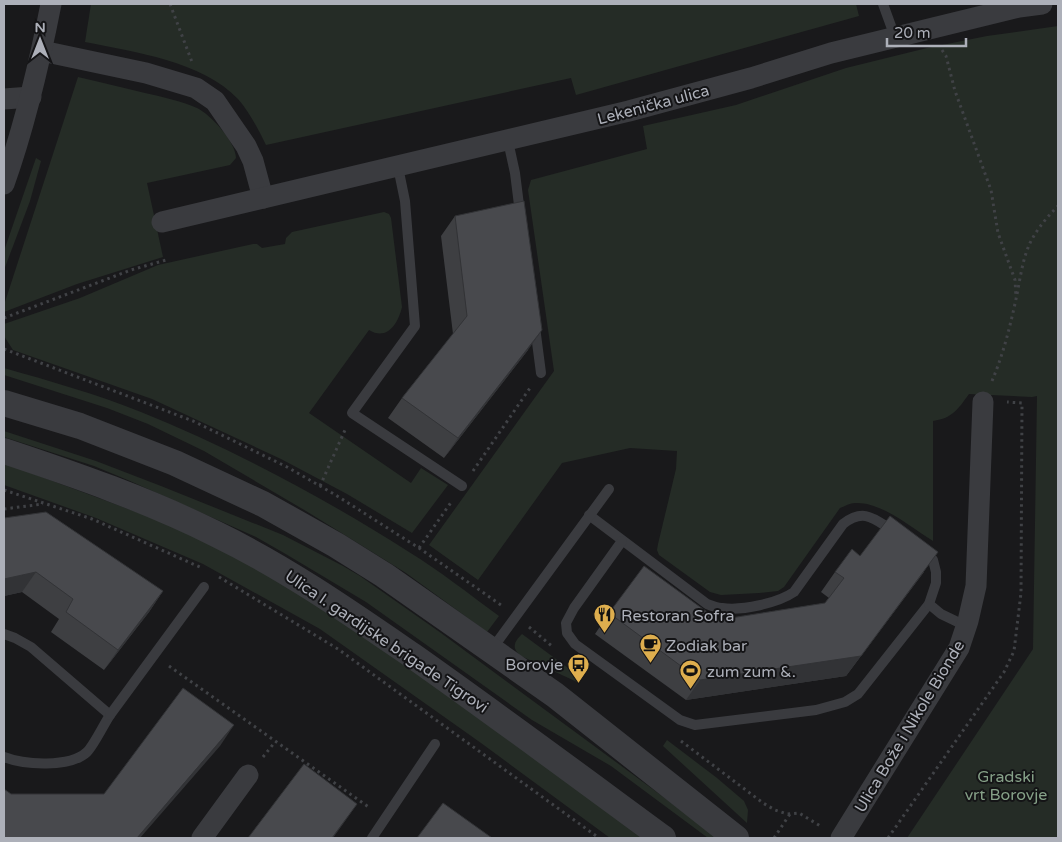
<svg xmlns="http://www.w3.org/2000/svg" width="1062" height="842" font-family="'Varela Round',sans-serif">
<style>
.green{fill:#252c26}
.lines{fill:none;stroke-linecap:round;stroke-linejoin:round}
.path{stroke:#404246;stroke-width:3;stroke-dasharray:2.5 4;stroke-linecap:butt}
.service{stroke:#3a3b3f;stroke-width:10}
.minor{stroke:#3a3b3f;stroke-width:21}
.tertiary{stroke:#3a3b3f;stroke-width:26}
.wall{fill:#3e3f42}
.shaded-wall{fill:#323336}
.building{fill:#48494d;stroke:#323336}
.labels{text-anchor:middle;stroke-width:4;stroke-linejoin:round;paint-order:stroke}
.street-label{font-size:16px;fill:#adb0b9;stroke:#141416}
.poi-label{font-size:16px;fill:#adb0b9;stroke:#141416;text-anchor:start}
.park-label{font-size:16px;fill:#86a188;stroke:#141416}
</style>
<rect width="100%" height="100%" fill="#19191b"/>
<g class="green">
<path d="M91,4H856L859,16L576,95L571,78L266,145C258,129 250,113 238,99C202,61 134,52 85,42Z"/>
<path d="M1058,26V838H907L1033,649L1037,396L1032,397L969,394C958,409 953,418 933,421V541C912,528 880,501 855,503C850,503 845,506 840,508L784,587L778,591L759,593L721,595L710,592L659,555L657,550L658,544L676,469L677,451L630,448L562,463L478,580L429,545L554,371L528,190L531,180L647,149L643,126L736,105L846,68L927,48L987,36Z"/>
<path d="M78,77C101,82 123,88 145,93C163,97 181,101 197,108C211,115 236,142 236,158L230,165L147,183L163,257L77,284L4,312V305Z"/>
<path d="M36,158L41,161L30,201L4,270V251Z"/>
<path d="M384,212L389,214L391,218L402,307C398,324 387,341 369,330L309,413L411,483L421,468L448,485L412,533L347,494L281,459L152,399L13,350L4,336V324L80,298L158,265L253,244H257L262,248L285,244L286,238L292,232Z"/>
<path d="M4,368C50,381 96,394 141,412C233,449 326,499 409,552C440,571 469,594 499,616L487,632L406,573L306,511L204,451L148,424L107,408L4,375Z"/>
<path d="M4,431L96,461L161,486L283,535L343,566L360,576L441,633L719,838H708L611,766L532,720L366,602L284,553L256,537L130,481L94,466L4,437Z"/>
<path d="M4,463L204,537L322,601L644,838H610L481,743L320,629L203,564L96,518L4,485Z"/>
<path d="M522,634L579,676L577,682L521,656C511,648 514,642 522,634Z"/>
<path d="M667,740L717,778L744,801L748,810L747,823L663,746Z"/>
</g>
<g class="lines">
<g class="path">
<path d="M170,4L192,62"/>
<path d="M942,50L946,56L955,91L991,190L998,233L1015,280L1016,297"/>
<path d="M4,318L131,270L166,260"/>
<path d="M4,349L193,421L287,467L334,494L419,548L501,605"/>
<path d="M992,381C1003,355 1010,327 1016,299C1020,281 1022,260 1030,243C1037,229 1047,217 1058,206"/>
<path d="M473,471L530,388"/>
<path d="M320,486L345,430"/>
<path d="M4,490L92,519L202,568"/>
<path d="M4,509L43,504"/>
<path d="M419,548L452,501"/>
<path d="M219,577L338,649L599,838"/>
<path d="M529,627L553,647"/>
<path d="M169,666L370,808"/>
<path d="M681,741L763,803L775,810L787,814L799,813L822,827"/>
<path d="M263,757L275,742"/>
<path d="M774,838L790,814"/>
<path d="M888,838L1004,672L1014,651L1021,593L1022,403L1007,402"/>
</g>
<g class="service">
<path d="M883,4L895,37"/>
<path d="M508,141L515,173L520,213"/>
<path d="M398,167L405,201L415,326L352,413L462,486"/>
<path d="M535,327L541,373"/>
<path d="M589,515L707,604C712,606 717,608 722,608C742,611 778,603 794,592L843,524C865,507 875,520 895,532"/>
<path d="M622,541L574,608L566,623L567,633L575,644L680,720L695,725L816,710L845,702L858,694L929,604L936,583V572L933,560L924,549"/>
<path d="M929,604L941,614L966,626"/>
<path d="M4,634L15,638L31,647L110,715C104,724 94,745 87,752C70,768 24,765 4,757"/>
<path d="M492,649L609,489"/>
<path d="M110,715L204,587"/>
<path d="M372,838L435,744"/>
</g>
<g class="minor">
<path d="M42,51L146,73L196,88L215,101L246,146L253,161L263,198"/>
<path d="M4,99L31,97"/>
<path d="M4,184C25,125 39,65 51,4"/>
<path d="M162,222L629,111L751,78L831,53L1019,7L1042,4"/>
<path d="M202,838L248,775"/>
<path d="M841,838L959,648L968,621L976,586L983,402"/>
</g>
<g class="tertiary">
<path d="M4,403L80,426L175,463L263,504L336,545L384,575L555,695L736,838"/>
<path d="M4,451C76,475 148,500 216,534C286,568 349,612 413,656C498,716 580,777 663,838"/>
</g>
</g>
<g class="wall">
<path d="M455,216L528,350L444,458L388,418L402,398L453,334L441,236Z"/>
<path d="M4,518L163,591L149,612L104,670L51,632L59,619L22,592L4,596Z"/>
<path d="M860,556L924,572L846,676L686,700L595,634L609,613L718,620L825,603L829,598L821,592L835,572Z"/>
</g>
<g class="shaded-wall">
<path d="M542,330L528,350L444,458L458,438Z"/>
<path d="M938,552L846,676L686,700L700,680Z"/>
<path d="M36,572L22,592L4,596V579Z"/>
<path d="M163,591L149,612L104,670L118,650Z"/>
<path d="M234,725L220,746L140,838H137Z"/>
<path d="M357,804L343,824L333,838H332Z"/>
</g>
<g class="building">
<path d="M524,201L542,330L458,438L402,398L467,316L455,216Z"/>
<path d="M46,512L163,591L118,650L66,612L73,599L36,572L4,579V518Z"/>
<path d="M890,516L938,552L861,656L700,680L609,613L644,566L718,620L825,603L844,578L835,572L852,549L860,556Z"/>
<path d="M183,688L234,725L137,838H4V789L11,794H104Z"/>
<path d="M304,764L357,804L332,838H248Z"/>
<path d="M443,803L492,838H417Z"/>
</g>
<defs>
<symbol id="restaurant-pin" viewBox="-11 -11 22 30"><path d="M0 17L-7.5 6A9.5 9.5 0 1 1 7.5 6Z" fill="#deae4e" stroke="#141416"/><path d="M-5-6h1v4h1v-4h1v4h1v-4h1v5L-1.5 .5V6h-2V.5L-5-1ZM5-6V6H3V1.5H1.5Q1.5-4 5-6Z" fill="#111"/></symbol>
<symbol id="cafe-pin" viewBox="-11 -11 22 30"><path d="M0 17L-7.5 6A9.5 9.5 0 1 1 7.5 6Z" fill="#deae4e" stroke="#141416"/><path d="M-5.5-4.5H6V0H3Q3 3.5 0 3.5H-2.5Q-5.5 3.5-5.5 0ZM3-3.2v2h1.7v-2ZM-6 4.5H4V6H-6Z" fill="#111"/></symbol>
<symbol id="bus-pin" viewBox="-11 -11 22 30"><path d="M0 17L-7.5 6A9.5 9.5 0 1 1 7.5 6Z" fill="#deae4e" stroke="#141416"/><path d="M-5-6H5V4H4V6H2V4H-2V6H-4V4H-5ZM-3.5-4V0h7V-4ZM-3.5 1.2v1.5H-2V1.2ZM2 1.2v1.5H3.5V1.2Z" fill="#111"/></symbol>
<symbol id="stadium-pin" viewBox="-11 -11 22 30"><path d="M0 17L-7.5 6A9.5 9.5 0 1 1 7.5 6Z" fill="#deae4e" stroke="#141416"/><path d="M0-5a6.5 5 0 1 0 0 10a6.5 5 0 1 0 0-10ZM-3.5-1.8h7v3.6h-7Z" fill="#111"/></symbol>
</defs>
<g fill-rule="evenodd">
<use href="#restaurant-pin" x="592" y="602" width="25" height="34"/>
<use href="#cafe-pin" x="638" y="632" width="25" height="34"/>
<use href="#bus-pin" x="566" y="652" width="25" height="34"/>
<use href="#stadium-pin" x="678" y="658" width="25" height="34"/>
</g>
<g class="labels">
<g class="street-label">
<text transform="translate(653 104) rotate(-15)" y="6">Lekenička ulica</text>
<text transform="translate(387 641) rotate(34)" y="6">Ulica I. gardijske brigade Tigrovi</text>
<text transform="translate(909 726) rotate(-59)" y="6">Ulica Bože i Nikole Bionde</text>
</g>
<g class="poi-label">
<text x="621" y="621">Restoran Sofra</text>
<text x="666" y="651">Zodiak bar</text>
<text x="563" y="670" text-anchor="end">Borovje</text>
<text x="707" y="677">zum zum &amp;.</text>
</g>
<g class="park-label">
<text x="1006" y="782">Gradski<tspan x="1006" dy="18">vrt Borovje</tspan></text>
</g>
</g>
<rect width="1062" height="842" fill="none" stroke="#adb0b9" stroke-width="10"/>
<g transform="translate(40 40)" stroke="#141416" stroke-width="4" paint-order="stroke">
<path d="M0-4L9 19L0 12L-9 19Z" fill="#adb0b9"/>
<text y="-8" font-size="14" font-weight="bold" text-anchor="middle" fill="#adb0b9">N</text>
</g>
<path d="M887 38v8h79v-8" fill="none" stroke="#adb0b9" stroke-width="2.5"/>
<text x="894" y="38" font-size="15" fill="#adb0b9" stroke="#141416" stroke-width="4" paint-order="stroke">20 m</text>
</svg>
